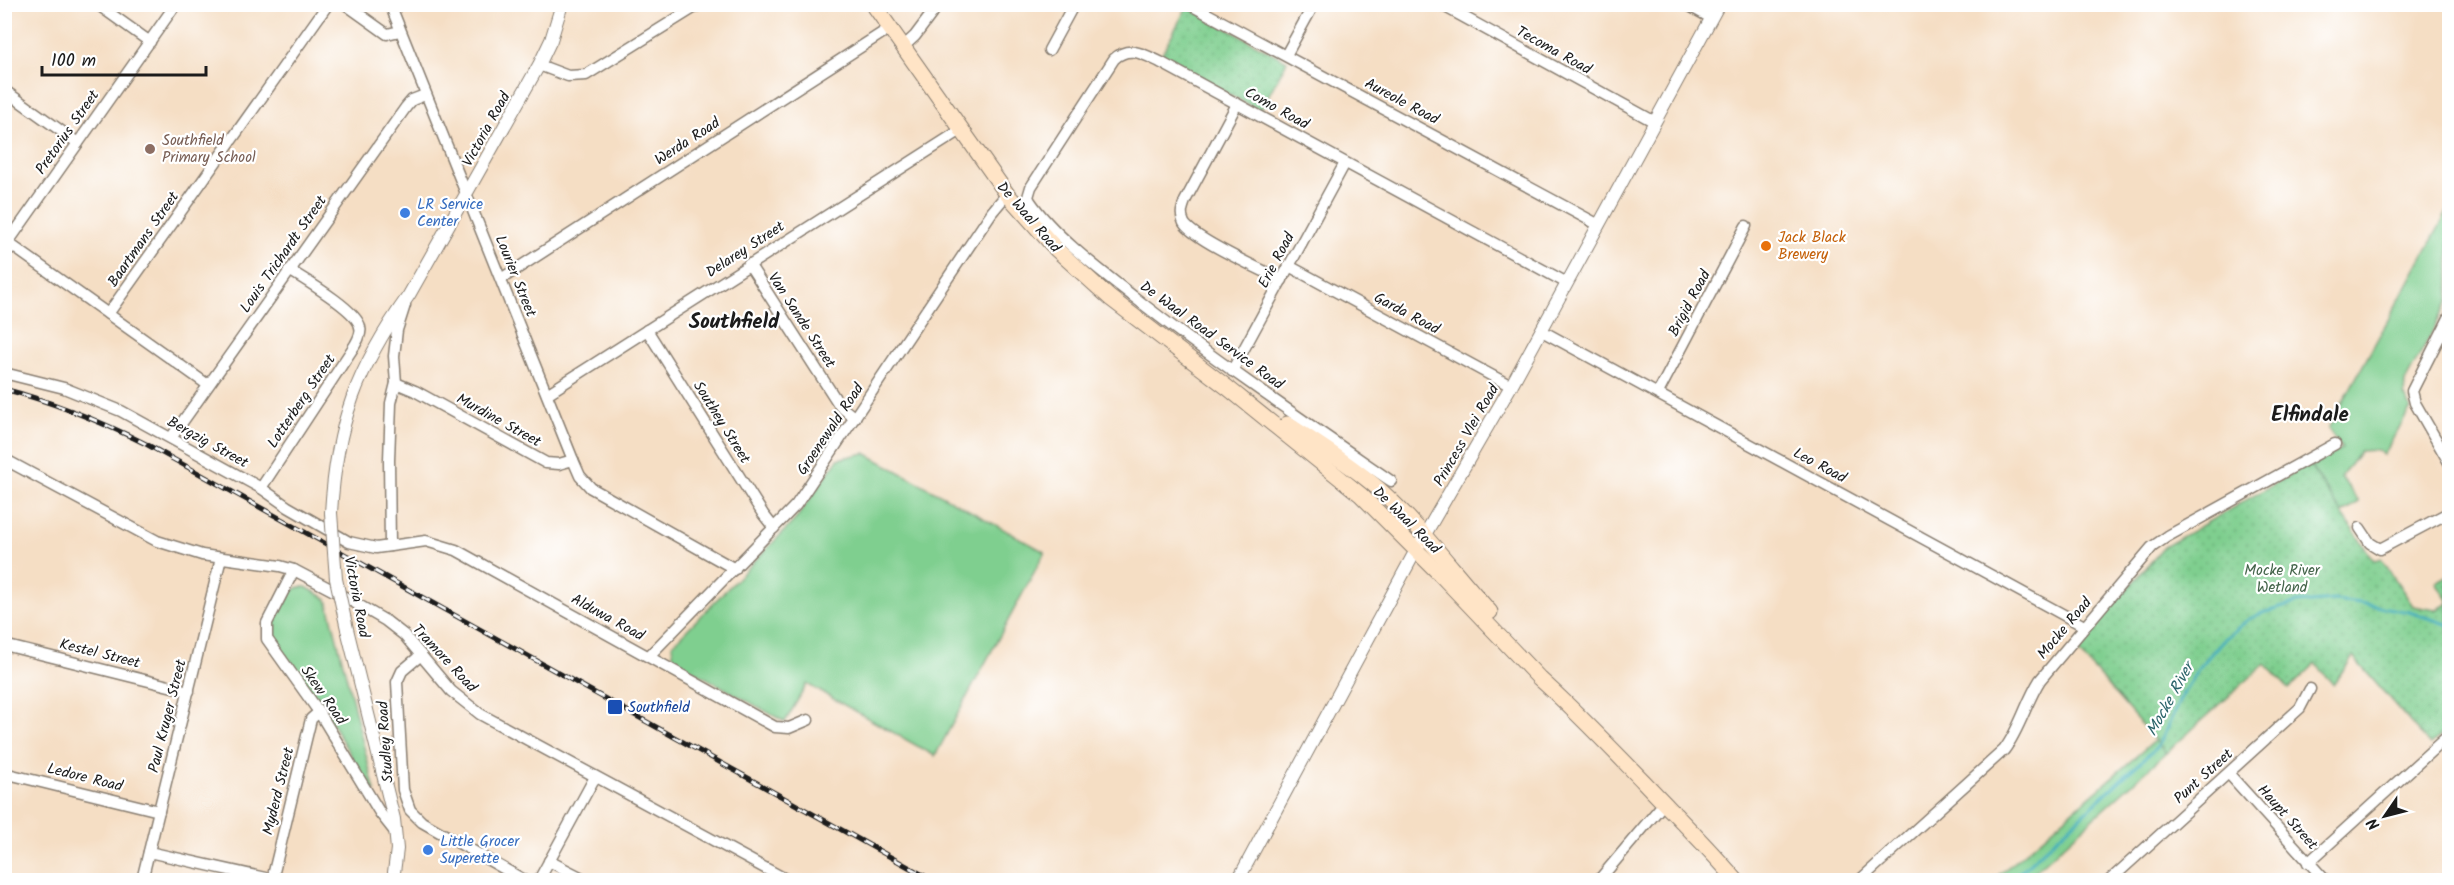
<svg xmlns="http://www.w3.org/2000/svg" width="2454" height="885" font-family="Kalam,sans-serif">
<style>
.grass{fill:#7fcf8f;stroke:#4e7656;stroke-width:1.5}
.park{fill:url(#park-dots);stroke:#4e7656;stroke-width:1.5}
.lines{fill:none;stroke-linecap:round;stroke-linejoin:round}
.stream{stroke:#3babb9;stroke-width:3}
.minor-casing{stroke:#887d70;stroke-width:13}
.tertiary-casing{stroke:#887d70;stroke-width:14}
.secondary-casing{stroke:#887d70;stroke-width:17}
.minor{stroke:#fff;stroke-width:10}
.tertiary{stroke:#fff;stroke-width:12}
.secondary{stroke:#ffe4c6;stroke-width:15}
.rail-casing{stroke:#1c1c1c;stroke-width:5}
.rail{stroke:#fff;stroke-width:3;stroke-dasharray:9;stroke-linecap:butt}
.tertiary-bridge-casing{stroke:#887d70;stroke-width:14;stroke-linecap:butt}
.tertiary-bridge{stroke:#fff;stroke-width:12}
.education-dot{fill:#8d6e63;stroke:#fff;stroke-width:2}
.shop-dot{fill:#3f7fe0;stroke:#fff;stroke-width:2}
.food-dot{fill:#e8710a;stroke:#fff;stroke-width:2}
.transit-dot{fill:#1a4fb4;stroke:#fff;stroke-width:2}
.labels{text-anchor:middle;stroke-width:4.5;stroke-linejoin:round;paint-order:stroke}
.street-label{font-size:15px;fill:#1c1c1c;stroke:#fff}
.education-label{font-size:15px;fill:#785e54;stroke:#fff;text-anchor:start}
.shop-label{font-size:15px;fill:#366cbe;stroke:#fff;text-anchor:start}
.food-label{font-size:15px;fill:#c56008;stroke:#fff;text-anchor:start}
.park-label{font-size:15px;fill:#44644a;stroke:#fff}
.transit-label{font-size:15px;fill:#164399;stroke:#fff;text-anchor:start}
.water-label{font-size:16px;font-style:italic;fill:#2c646a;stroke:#fff}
.district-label{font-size:21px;font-weight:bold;fill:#1c1c1c;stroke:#fff}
</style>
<defs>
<pattern id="park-dots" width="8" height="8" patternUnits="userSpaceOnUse" patternTransform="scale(1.5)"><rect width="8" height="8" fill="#7fcf8f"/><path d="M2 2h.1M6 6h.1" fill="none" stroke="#6db17b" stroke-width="1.8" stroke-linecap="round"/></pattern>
</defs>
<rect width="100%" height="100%" fill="#fff"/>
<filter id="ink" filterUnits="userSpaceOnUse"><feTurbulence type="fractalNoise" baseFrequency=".0167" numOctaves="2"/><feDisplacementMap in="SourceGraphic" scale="12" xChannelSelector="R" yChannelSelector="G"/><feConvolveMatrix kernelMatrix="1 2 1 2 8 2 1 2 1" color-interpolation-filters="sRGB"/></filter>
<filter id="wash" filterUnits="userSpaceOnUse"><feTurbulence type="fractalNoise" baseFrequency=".008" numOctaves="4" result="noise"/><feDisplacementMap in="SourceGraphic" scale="24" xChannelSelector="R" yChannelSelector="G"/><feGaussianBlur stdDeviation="1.35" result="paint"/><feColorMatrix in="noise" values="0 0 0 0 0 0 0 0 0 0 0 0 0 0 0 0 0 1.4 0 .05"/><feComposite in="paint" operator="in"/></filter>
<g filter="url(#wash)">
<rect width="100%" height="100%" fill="#f5dec4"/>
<g class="grass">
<path d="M2449,209V301L2405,382L2404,395L2411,408L2383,455L2377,450L2360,451L2341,477L2359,502L2342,513L2311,467L2342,448L2328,429Z"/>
<path d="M865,453L1045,552L935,756L807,684L785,722L674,660L672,645L795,520L838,459Z"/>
<path d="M306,587L327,599L375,791L369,787L326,713L271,637L270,628L292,591L299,587Z"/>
<path d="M2155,740L2166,753L2025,880H1993Z"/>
</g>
<g class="park">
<path d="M1187,7L1287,61L1260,111L1160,57Z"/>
<path d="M2309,464L2372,558L2375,560L2381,558L2413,606L2436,610L2449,603L2436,582L2449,575V728L2430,745L2353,657L2333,684L2315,664L2289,689L2265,664L2166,753L2075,648L2164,547Z"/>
</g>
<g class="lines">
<path class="stream" d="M2011,880L2159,745L2183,693L2199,668L2222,641L2249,619L2262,613L2298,603L2335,600L2360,603L2409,612L2450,625"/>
</g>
</g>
<g filter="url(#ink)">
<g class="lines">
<defs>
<g id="minor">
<path d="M97,4L150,42"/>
<path d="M345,4L387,34L400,31"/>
<path d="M390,4L573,460"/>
<path d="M1189,4L1599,225"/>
<path d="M1440,4L1655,122"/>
<path d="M1686,4L1711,18"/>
<path d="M903,47L915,36L939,4"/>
<path d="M1049,50L1074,4"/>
<path d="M1286,55L1314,4"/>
<path d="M539,65L568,76L586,75L700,4"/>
<path d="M4,90L78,143"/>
<path d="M1237,104L1185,201C1182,209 1180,215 1184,223C1193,239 1262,270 1282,280"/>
<path d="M4,240L208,385"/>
<path d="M4,248L176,4"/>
<path d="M749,264L840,406L855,418"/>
<path d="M1289,266L1511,386"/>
<path d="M501,279L890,28"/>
<path d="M108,314L328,4"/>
<path d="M2450,316L2412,391L2415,403L2450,464"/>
<path d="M647,330L763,514L774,528"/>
<path d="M1542,331L2084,626"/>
<path d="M1232,371L1345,163"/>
<path d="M4,373L64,388L121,411L261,488L288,507L349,542L376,548L426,541L456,550L775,727L789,728L808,720"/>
<path d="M396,383L415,391L546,463L559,464L573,460L580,476L591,488L735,569"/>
<path d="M1658,393L1746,226"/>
<path d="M547,394L961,130"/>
<path d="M171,438L406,107L412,100L425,95"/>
<path d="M4,459L157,541L202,555L280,566L294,570L338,593L386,621L404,635L451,691L480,714L787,880"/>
<path d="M1391,481C1304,421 1217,362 1134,297C1101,271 1054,236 1030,201L1028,197L1031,187L1114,59C1129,45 1143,54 1160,62L1567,283"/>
<path d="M261,488L355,345C358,340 362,333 360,327C357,310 305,280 289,270"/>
<path d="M2360,528L2370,543L2380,549L2450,512"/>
<path d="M390,546L389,460L391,403L396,383L394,356L397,330L405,305"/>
<path d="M294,570L267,623V639L319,712L380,813L395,832"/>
<path d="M4,645L189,691"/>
<path d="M421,655L402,671L397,682L403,790L410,810L422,822L524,880"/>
<path d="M649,656L796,505L992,212L1007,194"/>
<path d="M4,773L159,811"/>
<path d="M2229,774L2325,880"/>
<path d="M149,852L274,880"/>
<path d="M549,861L586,880"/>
<path d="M2308,863L2450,734"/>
<path d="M142,880L221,558"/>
<path d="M272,880L311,719L319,712"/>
<path d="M539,880L595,777"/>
<path d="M1599,880L1664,803"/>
<path d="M1860,880L2004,750C2020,729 2026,702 2040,680L2152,547L2168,536L2335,444"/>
<path d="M2110,880L2300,708L2310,689"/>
<path d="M2445,880L2450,878"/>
</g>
<g id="tertiary">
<path d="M331,513C336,424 357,368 409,295L539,65L551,40L562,4"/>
<path d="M347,629L394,819L397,849L393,880"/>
<path d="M1238,880L1416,550L1511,386L1719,4"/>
</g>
<g id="secondary">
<path d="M873,4L1007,194L1057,250L1110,298L1228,388L1361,495L1439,573L1539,678C1576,711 1610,747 1644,782C1675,815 1707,846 1736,880"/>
<path d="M1287,424C1319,445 1351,465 1380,490C1421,527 1453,571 1490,612"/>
</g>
</defs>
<use href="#minor" class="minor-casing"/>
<use href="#tertiary" class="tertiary-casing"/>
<use href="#secondary" class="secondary-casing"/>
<use href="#minor" class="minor"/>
<use href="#tertiary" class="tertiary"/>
<use href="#secondary" class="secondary"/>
<defs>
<path id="rail" d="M4,389C54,402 100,421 146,444L932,880"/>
</defs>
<use href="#rail" class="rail-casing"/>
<use href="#rail" class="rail"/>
<defs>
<path id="tertiary-bridge" d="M331,513L336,579L347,629"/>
</defs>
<use href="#tertiary-bridge" class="tertiary-bridge-casing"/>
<use href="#tertiary-bridge" class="tertiary-bridge"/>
</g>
</g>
<circle class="education-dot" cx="150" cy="149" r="6"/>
<g class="shop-dot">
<circle cx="405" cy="213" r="6"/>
<circle cx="428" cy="850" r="6"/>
</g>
<circle class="food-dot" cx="1766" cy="246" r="6"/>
<rect class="transit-dot" x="607" y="699" width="16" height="16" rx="3"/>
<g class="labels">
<g class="street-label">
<text transform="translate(1554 50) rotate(29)" y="5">Tecoma Road</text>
<text transform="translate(1402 101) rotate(28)" y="5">Aureole Road</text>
<text transform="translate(1277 108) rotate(29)" y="5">Como Road</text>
<text transform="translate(486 129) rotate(-61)" y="5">Victoria Road</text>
<text transform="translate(67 132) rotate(-55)" y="5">Pretorius Street</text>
<text transform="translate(687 141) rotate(-33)" y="5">Werda Road</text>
<text transform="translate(1029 217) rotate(49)" y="5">De Waal Road</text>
<text transform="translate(143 239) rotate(-55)" y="5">Baartmans Street</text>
<text transform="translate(745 249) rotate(-33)" y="5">Delarey Street</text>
<text transform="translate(283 254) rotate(-55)" y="5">Louis Trichardt Street</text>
<text transform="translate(1276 260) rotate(-62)" y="5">Erie Road</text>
<text transform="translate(516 276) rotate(68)" y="5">Lourier Street</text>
<text transform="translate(1689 303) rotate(-62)" y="5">Brigid Road</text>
<text transform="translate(1407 313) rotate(28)" y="5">Garda Road</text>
<text transform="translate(802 320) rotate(57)" y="5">Van Sande Street</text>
<text transform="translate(1212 335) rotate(36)" y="5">De Waal Road Service Road</text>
<text transform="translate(301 401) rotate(-56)" y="5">Lotterberg Street</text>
<text transform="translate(499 420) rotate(29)" y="5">Murdine Street</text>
<text transform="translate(722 422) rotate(58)" y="5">Southey Street</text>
<text transform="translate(830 429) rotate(-56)" y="5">Groenewald Road</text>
<text transform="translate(1466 435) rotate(-60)" y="5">Princess Vlei Road</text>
<text transform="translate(208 442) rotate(29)" y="5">Bergzig Street</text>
<text transform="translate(1820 465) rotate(28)" y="5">Leo Road</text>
<text transform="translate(1407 520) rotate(45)" y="5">De Waal Road</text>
<text transform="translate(357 597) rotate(79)" y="5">Victoria Road</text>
<text transform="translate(608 617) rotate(29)" y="5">Alduwa Road</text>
<text transform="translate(2064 628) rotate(-50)" y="5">Mocke Road</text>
<text transform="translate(100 653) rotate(14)" y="5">Kestel Street</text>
<text transform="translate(445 658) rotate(47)" y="5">Tramore Road</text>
<text transform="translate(324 695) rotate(55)" y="5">Skew Road</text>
<text transform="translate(167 716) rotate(-76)" y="5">Paul Kruger Street</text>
<text transform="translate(385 742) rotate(-94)" y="5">Studley Road</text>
<text transform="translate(2203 776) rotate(-42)" y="5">Punt Street</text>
<text transform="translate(85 777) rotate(14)" y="5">Ledore Road</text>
<text transform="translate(278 791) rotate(-76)" y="5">Myderd Street</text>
<text transform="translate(2288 817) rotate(48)" y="5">Haupt Street</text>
</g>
<g class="education-label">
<text x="162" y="145">Southfield<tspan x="162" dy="17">Primary School</tspan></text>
</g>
<g class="shop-label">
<text x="417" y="209">LR Service<tspan x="417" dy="17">Center</tspan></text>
<text x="440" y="846">Little Grocer<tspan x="440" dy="17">Superette</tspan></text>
</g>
<g class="food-label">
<text x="1778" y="242">Jack Black<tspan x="1778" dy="17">Brewery</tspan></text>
</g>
<g class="park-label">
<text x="2282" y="575">Mocke River<tspan x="2282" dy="17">Wetland</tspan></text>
</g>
<g class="transit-label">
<text x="628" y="712">Southfield</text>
</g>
<g class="water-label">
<text transform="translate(2169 699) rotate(-61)" y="6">Mocke River</text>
</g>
<g class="district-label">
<text x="734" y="328">Southfield</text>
<text x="2310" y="421">Elfindale</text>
</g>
</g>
<rect width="2454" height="885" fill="none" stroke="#fff" stroke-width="24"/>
<g transform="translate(2385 816) rotate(235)" stroke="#ffffff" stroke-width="4.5" paint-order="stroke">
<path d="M0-4.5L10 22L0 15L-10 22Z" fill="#1c1c1c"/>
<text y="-9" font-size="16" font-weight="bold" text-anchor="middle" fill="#1c1c1c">N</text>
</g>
<path d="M42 66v9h164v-9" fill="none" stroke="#1c1c1c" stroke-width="3"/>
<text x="51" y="66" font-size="18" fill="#1c1c1c" stroke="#ffffff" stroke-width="4.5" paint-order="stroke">100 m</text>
</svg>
